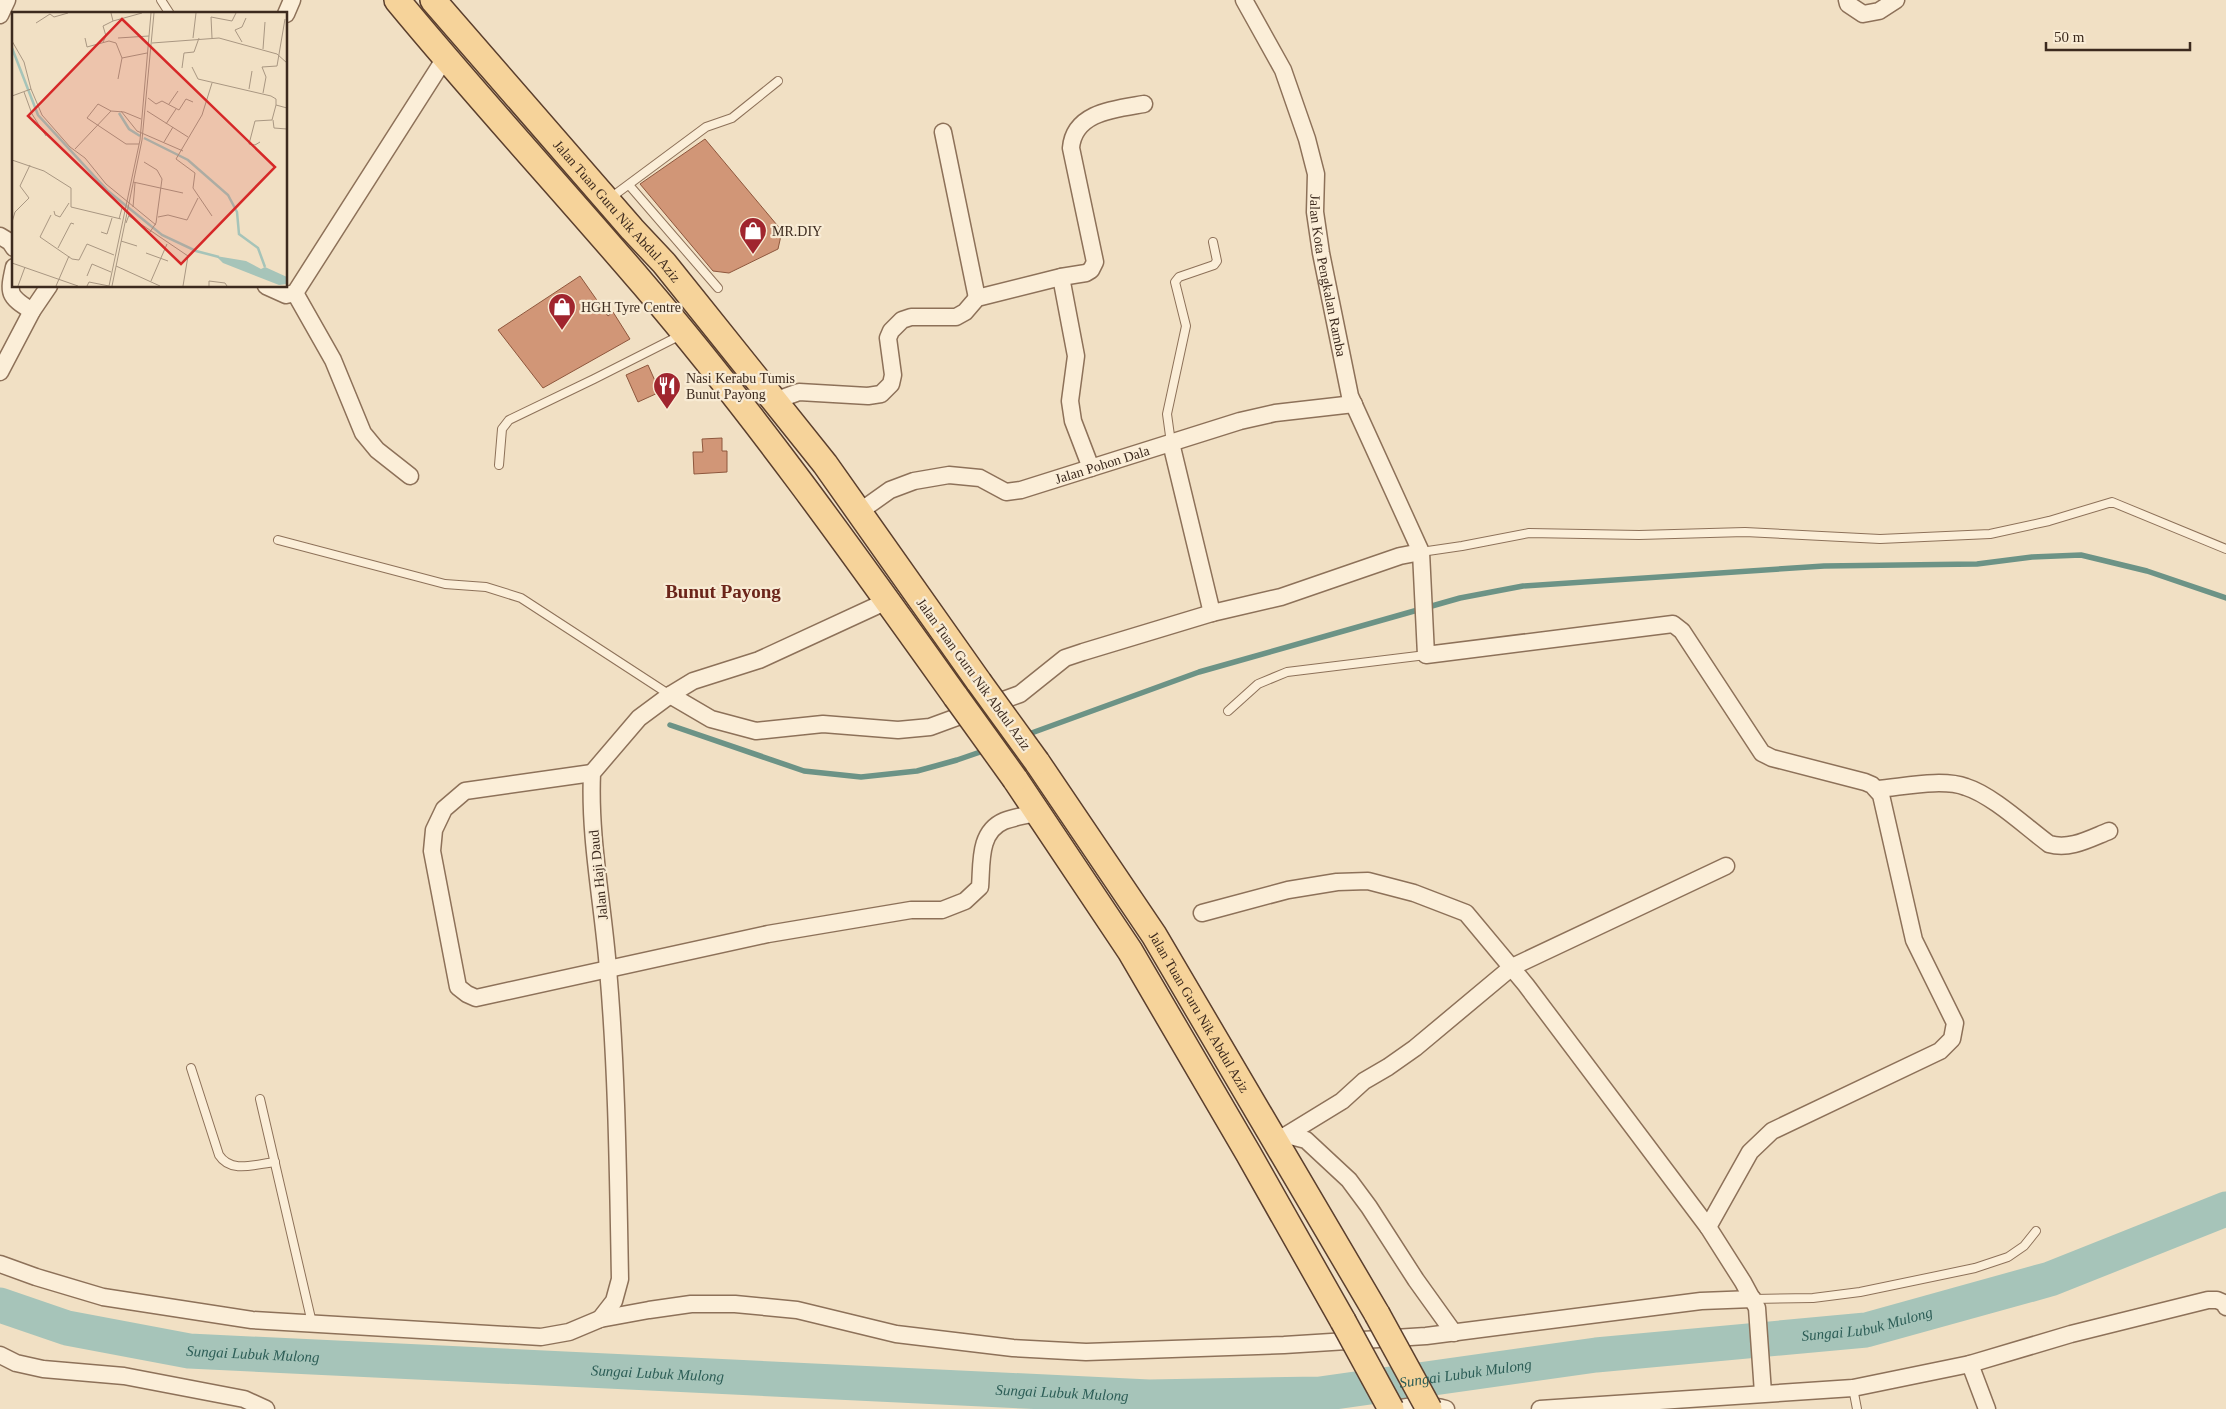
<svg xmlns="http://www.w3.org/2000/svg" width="2226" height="1409" font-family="'Times New Roman',serif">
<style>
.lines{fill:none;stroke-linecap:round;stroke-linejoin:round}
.stream{stroke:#6c9386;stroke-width:5.5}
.river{stroke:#a6c4b9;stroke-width:35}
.building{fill:#d19677;stroke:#8e573d}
.service-casing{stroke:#8d7159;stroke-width:10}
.minor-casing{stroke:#8d7159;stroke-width:19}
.primary-casing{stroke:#5b3f2d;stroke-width:28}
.service{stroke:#fbeed8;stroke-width:8}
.minor{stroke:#fbeed8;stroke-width:16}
.primary{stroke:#f6d39a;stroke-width:25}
.primary-bridge-casing{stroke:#5b3f2d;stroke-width:28;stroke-linecap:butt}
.primary-bridge{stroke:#f6d39a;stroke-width:25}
.labels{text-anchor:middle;stroke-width:4.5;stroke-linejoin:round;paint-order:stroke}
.street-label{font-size:14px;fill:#3c2a1e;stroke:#f8ebd4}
.poi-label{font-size:14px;fill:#3c2a1e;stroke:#f8ebd4;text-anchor:start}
.water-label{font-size:15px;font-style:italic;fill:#2c5d56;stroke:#f8ebd4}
.district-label{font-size:19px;font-weight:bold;fill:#6b251a;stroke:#f8ebd4}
.inset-river{fill:none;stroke:#a6c4b9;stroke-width:2.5}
.inset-road{fill:none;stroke:#a99782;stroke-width:1}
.view{fill:#d62828;fill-opacity:0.15;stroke:#d62828;stroke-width:2.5}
.inset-edge{fill:none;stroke:#3c2a1e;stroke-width:2.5}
</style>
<rect width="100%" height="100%" fill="#f1e0c4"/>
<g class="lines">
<g class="stream">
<path d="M670,725L804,771L861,777L917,771L957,760L986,750"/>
<path d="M1026,735L1199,672L1460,598L1523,586L1824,566L1977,564L2032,557L2081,555L2147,571L2226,598"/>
</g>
<path class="river" id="s1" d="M0,1305L67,1328L189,1351L1149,1397L1320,1394L1596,1355L1866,1330L2050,1279L2226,1209"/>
</g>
<g class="building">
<path d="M705,139L782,231L778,249L729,273L713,271L640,184Z"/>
<path d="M580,276L608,316L613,312L630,339L543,388L498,330Z"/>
<path d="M648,365L660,392L638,402L626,375Z"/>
<path d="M722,438V451H727V472L694,474L693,452H703L702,439Z"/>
</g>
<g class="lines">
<defs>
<g id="service">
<path d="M161,0L170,14"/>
<path d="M629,185L718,288"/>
<path d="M609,199L706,127L732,118L778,81"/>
<path d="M1171,443L1167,414L1186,326L1175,282L1179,277L1214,265L1217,261L1213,242"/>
<path d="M499,465L502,429L509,420L594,379L681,335"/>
<path d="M278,540L445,584L486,587L521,598L670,695"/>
<path d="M1421,552L1462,546L1529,533L1639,535L1745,532L1880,539L1990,534L2049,521L2112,502L2226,549"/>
<path d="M1228,711L1258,684L1287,672L1426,655"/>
<path d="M191,1068L219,1155C231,1174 256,1164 275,1162"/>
<path d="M260,1099L312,1323"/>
<path d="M1753,1299L1813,1298L1860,1292L1975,1268L2008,1257L2024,1246L2036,1231"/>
<path d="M1853,1388L1857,1409"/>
</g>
<g id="minor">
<path id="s2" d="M1244,0L1283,70L1307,139L1316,174L1315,212L1321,253L1350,396L1421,552L1426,655L1673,624L1682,631L1762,753L1772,758L1865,782L1872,785L1881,795L1914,940L1955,1023L1952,1039L1940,1051L1772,1131L1750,1152L1708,1227"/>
<path d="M1847,0L1848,4L1863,14L1879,11L1896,0"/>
<path d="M286,14L292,0"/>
<path d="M0,15L7,0"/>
<path d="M943,132L977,298"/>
<path d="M0,236L10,242L14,248"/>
<path d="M14,267C8,294 8,296 32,311"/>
<path d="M1061,277L1076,356L1070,401L1073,421L1091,468"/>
<path d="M266,286L286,295L295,293L445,58"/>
<path d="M295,293L333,360L363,433L377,450L410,476"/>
<path d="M0,372L32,311L49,286"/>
<path d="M774,401L799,392L868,396L881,394L891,384L893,375L888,338L891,331L902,320L911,317H956L965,312L977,298L1061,277L1086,273L1091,270L1095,262L1071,148C1074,112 1115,109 1144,104"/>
<path d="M1171,443L1212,613"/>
<path id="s3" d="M859,512L890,490L914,481L949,475L980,478L1006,492L1021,490L1240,421L1275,413L1354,404"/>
<path d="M670,695L711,719L756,731L823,724L898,730L930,727L1020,694L1065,658L1083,652L1212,613L1281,597L1400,556L1421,552"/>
<path d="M592,773L465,791L444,809L434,830L432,851L458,987L467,994L476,998L768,934L911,910H942L965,901L980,887C982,864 978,832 1004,821C1014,817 1027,815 1038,813"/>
<path d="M1877,789C1903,787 1942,778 1966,787C1992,795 2026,827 2049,844C2070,850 2089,839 2109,831"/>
<path d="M1202,913L1288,890L1337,882L1368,881L1414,893L1466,913L1526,985L1708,1227L1743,1282L1757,1308L1763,1393"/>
<path d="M1287,1135L1306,1140L1349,1180L1369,1207L1416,1280L1454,1333"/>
<path d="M1275,1142L1342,1101L1364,1081L1388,1067L1415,1048L1512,967L1726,866"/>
<path d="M0,1264L36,1277L103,1297L252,1320L541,1337L569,1332L600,1319L649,1310L691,1304H735L797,1310L896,1334L1013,1348L1086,1352L1284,1345L1426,1336L1701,1301L1753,1299"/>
<path d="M600,1319L614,1301L620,1279C618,1175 617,1072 608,969C603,904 589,838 592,773L639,718L670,695L693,681L759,660L887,601"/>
<path d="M0,1355L16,1363L43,1369L124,1376L244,1399L266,1409"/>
<path d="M1970,1364L1987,1409"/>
<path d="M1396,1409C1413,1405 1429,1404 1446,1409"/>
<path d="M1540,1409L1853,1388L1970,1364L2071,1334L2208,1300H2217L2224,1303L2226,1307"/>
</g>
<g id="primary">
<path d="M397,0C477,97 562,189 644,285C756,416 856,557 956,697"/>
<path id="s4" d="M433,0L632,229L664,263L825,464L979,682"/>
<path id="s5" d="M1037,762L1154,935L1377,1314"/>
<path d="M1015,779L1130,951L1248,1153L1343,1321"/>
</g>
</defs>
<use href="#service" class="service-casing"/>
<use href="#minor" class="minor-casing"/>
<use href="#primary" class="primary-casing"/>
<use href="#service" class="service"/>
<use href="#minor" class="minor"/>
<use href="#primary" class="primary"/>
<defs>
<g id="primary-bridge">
<path d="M979,682L1037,762"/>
<path d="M956,697L1015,779"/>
<path d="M1377,1314L1429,1409"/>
<path d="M1343,1321L1391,1409"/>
</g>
</defs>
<use href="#primary-bridge" class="primary-bridge-casing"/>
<use href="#primary-bridge" class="primary-bridge"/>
</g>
<defs>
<symbol id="shop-pin" viewBox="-11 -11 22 30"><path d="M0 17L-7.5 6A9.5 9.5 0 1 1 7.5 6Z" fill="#a0252e" stroke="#f8ebd4"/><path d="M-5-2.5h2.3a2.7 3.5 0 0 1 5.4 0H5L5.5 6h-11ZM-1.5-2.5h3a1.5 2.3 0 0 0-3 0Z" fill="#fff"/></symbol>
<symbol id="restaurant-pin" viewBox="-11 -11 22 30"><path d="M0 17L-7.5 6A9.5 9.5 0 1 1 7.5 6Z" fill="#a0252e" stroke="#f8ebd4"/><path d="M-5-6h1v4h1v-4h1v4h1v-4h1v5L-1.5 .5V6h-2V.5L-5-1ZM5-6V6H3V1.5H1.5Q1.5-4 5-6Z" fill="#fff"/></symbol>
</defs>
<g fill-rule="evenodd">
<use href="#shop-pin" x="737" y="215" width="32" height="43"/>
<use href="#shop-pin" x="546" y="291" width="32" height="43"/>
<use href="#restaurant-pin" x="651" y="370" width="32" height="43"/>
</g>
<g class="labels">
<g class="street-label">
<text dy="5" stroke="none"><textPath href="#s4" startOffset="280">Jalan Tuan Guru Nik Abdul Aziz</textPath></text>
<text dy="5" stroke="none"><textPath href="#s2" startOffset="292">Jalan Kota Pengkalan Ramba</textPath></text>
<text dy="5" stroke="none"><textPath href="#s3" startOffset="260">Jalan Pohon Dala</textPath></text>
<text transform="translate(974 674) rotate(54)" y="5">Jalan Tuan Guru Nik Abdul Aziz</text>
<text transform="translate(598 875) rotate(-96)" y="5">Jalan Haji Daud</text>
<text dy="5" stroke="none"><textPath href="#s5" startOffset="298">Jalan Tuan Guru Nik Abdul Aziz</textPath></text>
</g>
<g class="poi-label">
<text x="772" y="236">MR.DIY</text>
<text x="581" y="312">HGH Tyre Centre</text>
<text x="686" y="383">Nasi Kerabu Tumis<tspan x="686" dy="16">Bunut Payong</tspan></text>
</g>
<g class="water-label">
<text dy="5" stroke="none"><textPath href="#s1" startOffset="1879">Sungai Lubuk Mulong</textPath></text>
<text dy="5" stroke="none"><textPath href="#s1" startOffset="259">Sungai Lubuk Mulong</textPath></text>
<text dy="5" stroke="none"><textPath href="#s1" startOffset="664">Sungai Lubuk Mulong</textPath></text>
<text dy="5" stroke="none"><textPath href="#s1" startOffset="1474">Sungai Lubuk Mulong</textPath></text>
<text dy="5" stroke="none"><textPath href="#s1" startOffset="1069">Sungai Lubuk Mulong</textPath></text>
</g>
<g class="district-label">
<text x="723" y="598">Bunut Payong</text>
</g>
</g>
<g transform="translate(12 12)">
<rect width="275" height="275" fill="#f1e0c4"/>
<path d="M204,244L234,249L249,257L253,255L275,265V272L267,273L211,251Z" fill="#a6c4b9"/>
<path class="inset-river" d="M0,36L26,103L96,179L150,223L184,239L207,245M107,101L117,117L128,124M132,126L176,148L216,183L225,200L227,222L246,236L253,255"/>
<path class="inset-road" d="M101,9L130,1M24,11L38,2L42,5L56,1M73,26L75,35L97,29L104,31L110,46L135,41M106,26L137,24M181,26L184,1M200,26L199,5L220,9L224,1M0,29L12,50L19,77M91,30L94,24L91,14L101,9L99,1M230,30L223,18L230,15L234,6M140,31L207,26L265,42L275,51M251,37L253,10M180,55L186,67L259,84L264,87V93M170,56L172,41L182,40L187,26M106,67L110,46M237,77L240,59M12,80L20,102L34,124M251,81L254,65L250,55L265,54L273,7M0,84L19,77L30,103L58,135L73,146L94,172L144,213M136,86L144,92L150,89L167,98L174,87L181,90M157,92L166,79M99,99L86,92L75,106L114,132H127M109,99L125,119L171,139M135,99L176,125M261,108L262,116L275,117M154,112L164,97M152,130L161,115M248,130L243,133L237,132L243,109L260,108L264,93L275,96M63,137L99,99L112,100L129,107M0,148L32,159L59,176V195L109,207M132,150L145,158L150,167L144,211L138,220M121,170L171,181M121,195L123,171M42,199L43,203L48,205L57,191M39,203L28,225L60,247L67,248L75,232L102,243M117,204L176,244L171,274M200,204L181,176L183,161L164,147L190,103L200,71M146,205L156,203L175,208L186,186M107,207L110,196L117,203L114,211M0,210L3,200L17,186L8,174L18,153M89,220L95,222L100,206M109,229L125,234M46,236L59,211L62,212M134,241L156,249M0,251L66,274M104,254L148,274M75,264L80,252L99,260M139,269L155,232M6,274L13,255M44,274L57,244M75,274L77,270L97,274M97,274L128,128L139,1M100,274L130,128L142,1M197,274V269L213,271L215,274"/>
<path class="view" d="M110,7L263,155L169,252L16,104Z"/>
<rect width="275" height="275" class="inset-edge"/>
</g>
<path d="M2046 42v8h144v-8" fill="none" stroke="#3c2a1e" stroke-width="2.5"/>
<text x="2054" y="42" font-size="15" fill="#3c2a1e" stroke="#f8ebd4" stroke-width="4" paint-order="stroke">50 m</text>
</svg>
